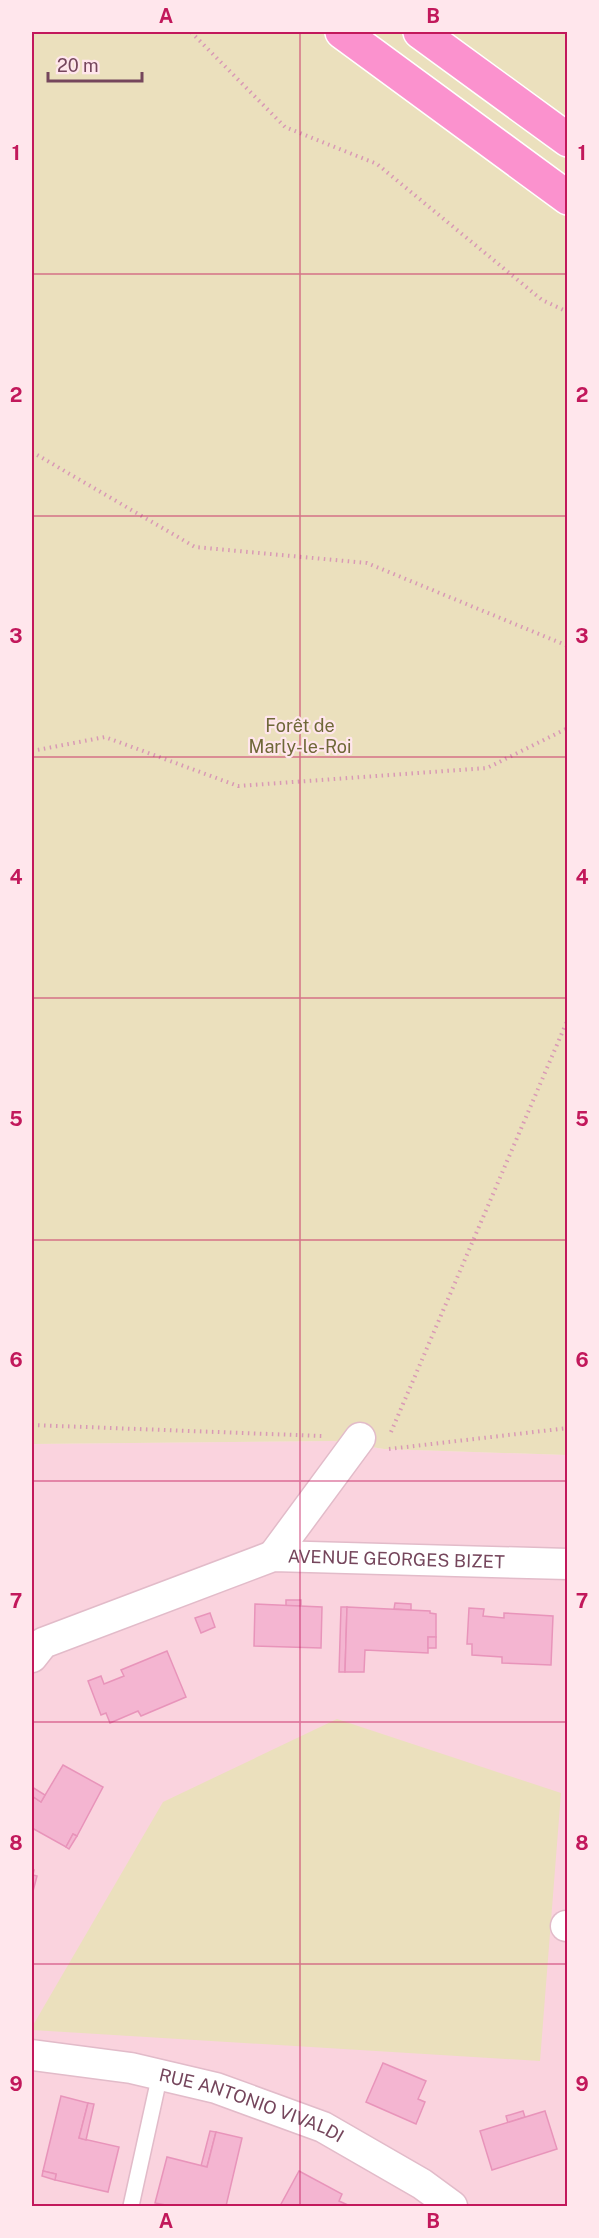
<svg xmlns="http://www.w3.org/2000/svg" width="599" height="2238" font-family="'Public Sans',sans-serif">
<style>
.residential{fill:#fad3de}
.green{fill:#ebe0bd}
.building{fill:#f4b5d1;stroke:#e894ba;stroke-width:1.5}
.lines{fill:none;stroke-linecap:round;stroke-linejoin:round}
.lane-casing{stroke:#e2bbc9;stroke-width:18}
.street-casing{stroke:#e2bbc9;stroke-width:33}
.highway-casing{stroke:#fff;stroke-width:36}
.path{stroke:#d999b5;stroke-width:4;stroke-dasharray:1.5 4.5;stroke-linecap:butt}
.lane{stroke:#fff;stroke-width:15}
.street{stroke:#fff;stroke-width:30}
.highway{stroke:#fb92ce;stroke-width:33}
.grid{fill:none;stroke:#c2185b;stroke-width:1.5;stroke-opacity:0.55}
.labels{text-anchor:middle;stroke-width:4.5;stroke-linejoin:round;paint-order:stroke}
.park-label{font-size:18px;fill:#6f6838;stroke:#ffe6ec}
.street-label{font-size:18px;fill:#75465c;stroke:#ffe6ec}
.neatline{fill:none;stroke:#c2185b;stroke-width:2}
.grid-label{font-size:20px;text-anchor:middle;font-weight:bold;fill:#c2185b}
</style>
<rect width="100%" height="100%" fill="#fddfe6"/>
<path class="residential" d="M334,1441L384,1449L567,1455V2206H32V1444Z"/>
<g class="green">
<path d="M32,32H567V1455L384,1449L334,1441L32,1444Z"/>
<path d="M337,1719L561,1793L540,2061L32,2030V2027L163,1802Z"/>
</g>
<g class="building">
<rect x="286" y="1600" width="15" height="6"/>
<path d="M395,1603L411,1604V1610L394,1609Z"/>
<path d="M255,1604L322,1607L321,1648L254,1646Z"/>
<path d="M341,1607H347L345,1672H339Z"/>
<path d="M347,1607L430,1611V1613L436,1614V1637H428V1653L365,1650L364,1672H345Z"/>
<path d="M469,1608L484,1609L483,1616L504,1618V1613L553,1616L551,1665L502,1663V1657L472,1655V1644H467Z"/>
<path d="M210,1613L215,1627L201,1633L195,1618Z"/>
<rect x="428" y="1637" width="8" height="11"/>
<path d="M167,1651L186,1697L141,1716L138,1711L110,1723L106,1713L101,1715L88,1681L101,1676L104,1684L124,1676L121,1670Z"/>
<path d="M63,1765L103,1787L77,1836L73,1834L66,1847L32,1828V1796L41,1802Z"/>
<path d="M32,1787L45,1795L41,1802L32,1796Z"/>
<path d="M73,1834L77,1836L69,1849L66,1847Z"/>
<path d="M32,1869L34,1870L33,1875L37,1876L32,1895Z"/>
<path d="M383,2063L426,2081L418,2099L425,2102L416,2124L366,2102Z"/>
<path d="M61,2096L88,2103L79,2138L119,2147L108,2192L55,2180L56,2174L43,2171Z"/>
<path d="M88,2103L94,2104L86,2140L79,2138Z"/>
<path d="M523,2111L525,2117L508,2123L506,2116Z"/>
<path d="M545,2111L557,2149L492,2170L480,2131Z"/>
<path d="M210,2131L216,2132L207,2167L201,2166Z"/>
<path d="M216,2132L242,2138L226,2206H171L155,2203L167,2157L207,2167Z"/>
<path d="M43,2171L56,2174L55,2180L42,2176Z"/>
<path d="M299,2171L342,2194L339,2201L350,2206H280Z"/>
</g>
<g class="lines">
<defs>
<path id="lane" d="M131,2206L160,2074"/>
<g id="street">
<path d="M273,1556L360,1438"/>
<path id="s1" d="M32,1657L43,1643L273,1556L568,1564"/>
<path d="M566,1926H568"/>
<path id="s2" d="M32,2055L131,2068L216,2088L323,2127L422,2184L452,2206"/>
</g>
<g id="highway">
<path d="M342,32L568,198"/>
<path d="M420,32L568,140"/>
</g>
</defs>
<use href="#lane" class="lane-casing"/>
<use href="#street" class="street-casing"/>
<use href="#highway" class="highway-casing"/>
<g class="path">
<path d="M191,32L285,127L377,164L542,300L568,312"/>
<path d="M32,452L195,547L367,563L568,646"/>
<path d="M32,751L105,737L238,786L487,768L568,728"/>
<path d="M32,1425L322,1436"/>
<path d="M391,1432L568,1019"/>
<path d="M389,1449L568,1428"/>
</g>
<use href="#lane" class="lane"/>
<use href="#street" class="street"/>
<use href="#highway" class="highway"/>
</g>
<path class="grid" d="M300,32V2206M32,274H568M32,516H568M32,757H568M32,998H568M32,1240H568M32,1481H568M32,1722H568M32,1964H568"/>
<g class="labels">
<g class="park-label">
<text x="300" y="732">Forêt de<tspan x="300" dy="21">Marly-le-Roi</tspan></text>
</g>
<g class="street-label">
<text dy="6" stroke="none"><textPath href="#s1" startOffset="387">AVENUE GEORGES BIZET</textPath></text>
<text dy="6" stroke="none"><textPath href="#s2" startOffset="226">RUE ANTONIO VIVALDI</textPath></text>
</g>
</g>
<rect width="599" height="2238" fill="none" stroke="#ffe6ec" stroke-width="66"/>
<path d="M48 72v9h94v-9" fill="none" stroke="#75465c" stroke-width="3"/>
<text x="57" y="72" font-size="18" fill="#75465c" stroke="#ffe6ec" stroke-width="4.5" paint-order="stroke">20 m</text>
<rect x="33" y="33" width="533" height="2172" class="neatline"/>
<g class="grid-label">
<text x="166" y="23">A</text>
<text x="433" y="23">B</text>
<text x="16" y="160">1</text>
<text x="582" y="160">1</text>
<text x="16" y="402">2</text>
<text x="582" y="402">2</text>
<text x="16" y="643">3</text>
<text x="582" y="643">3</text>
<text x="16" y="884">4</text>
<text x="582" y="884">4</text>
<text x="16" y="1126">5</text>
<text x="582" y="1126">5</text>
<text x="16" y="1367">6</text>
<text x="582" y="1367">6</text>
<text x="16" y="1608">7</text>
<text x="582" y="1608">7</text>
<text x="16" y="1850">8</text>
<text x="582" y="1850">8</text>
<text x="16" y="2091">9</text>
<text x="582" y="2091">9</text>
<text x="166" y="2228">A</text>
<text x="433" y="2228">B</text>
</g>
</svg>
